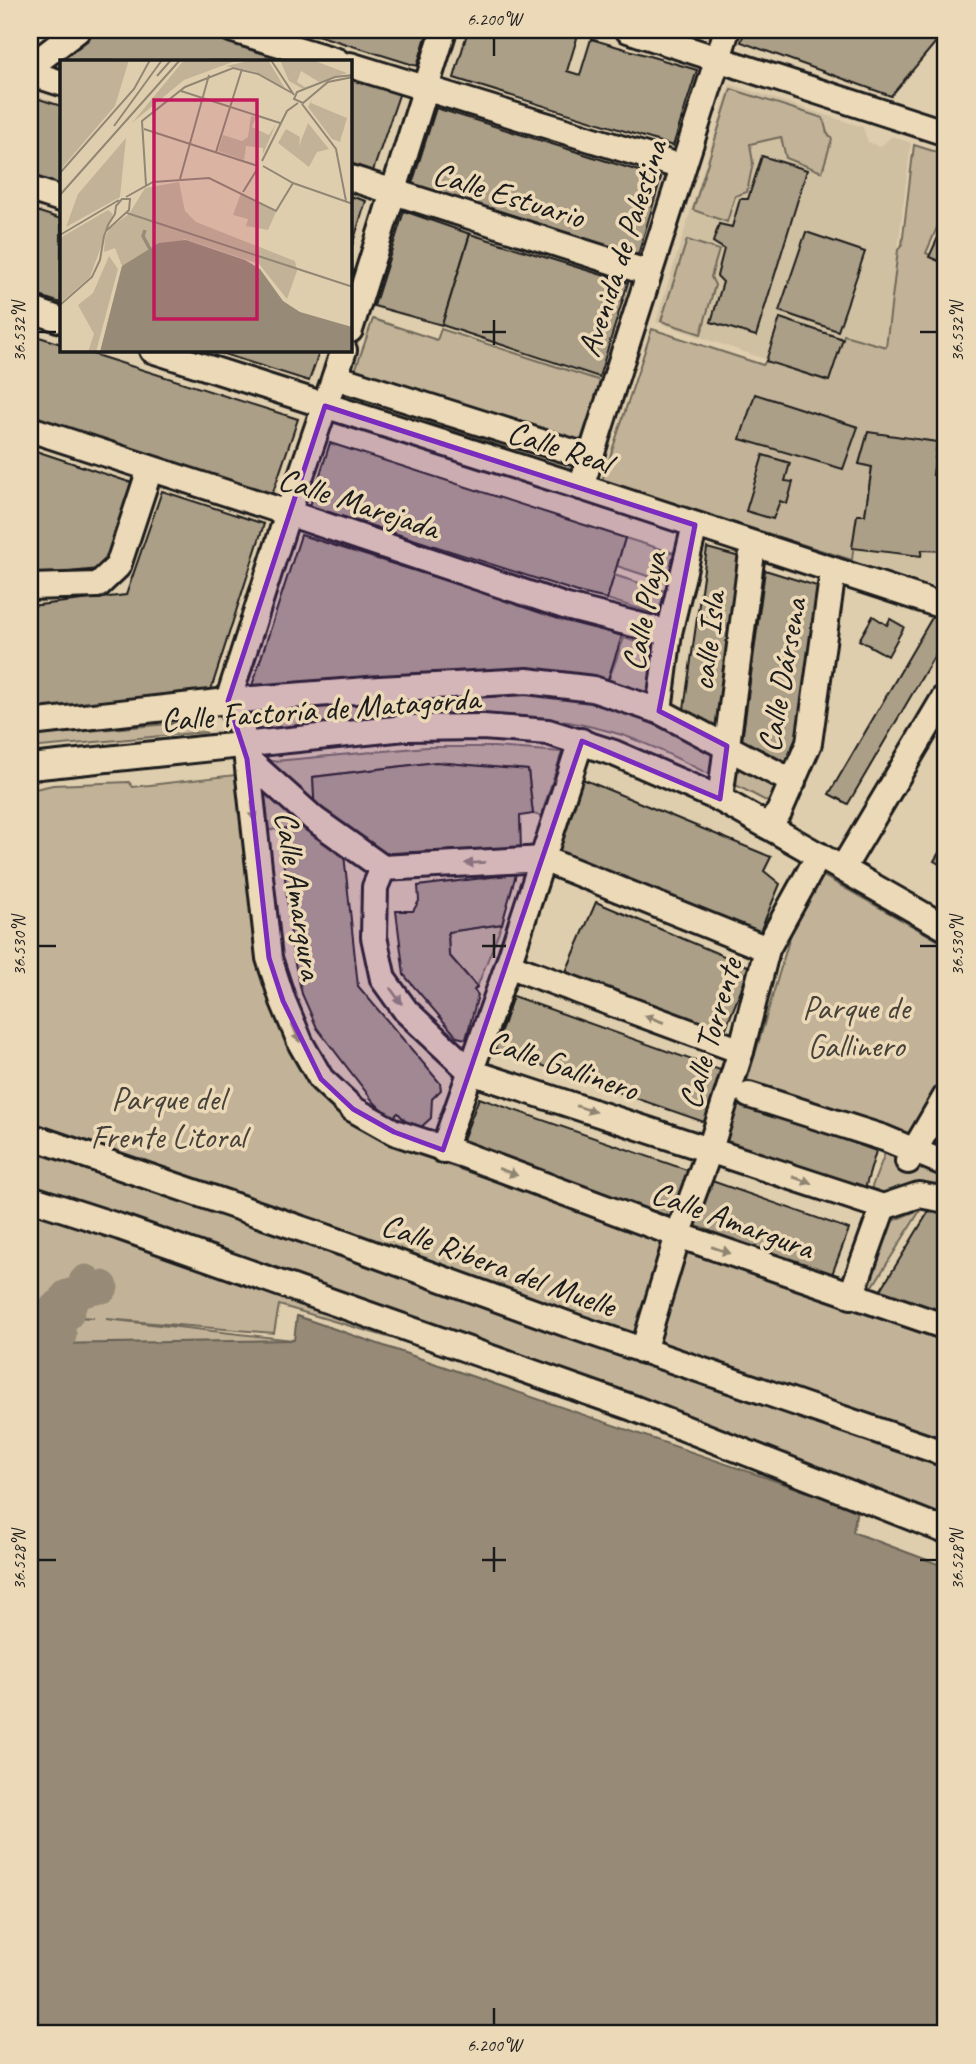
<svg xmlns="http://www.w3.org/2000/svg" width="976" height="2064" font-family="Caveat,sans-serif">
<style>
.built{fill:#d0c0a2}
.green{fill:#c2b398;stroke:#6f685a;stroke-width:2}
.water{fill:#978b77;stroke:#665f53;stroke-width:2}
.lines{fill:none;stroke-linecap:round;stroke-linejoin:round}
.river{stroke:#978b77;stroke-width:33}
.building{fill:#ac9f87;stroke:#1c1c1c;stroke-width:2}
.minor-casing{stroke:#1c1c1c;stroke-width:30}
.minor{stroke:#ecd9b7;stroke-width:24}
.oneway{fill:#8e8471}
.marked{fill:#7b2cbf;fill-opacity:0.2;stroke:#7b2cbf;stroke-width:5;stroke-linejoin:round}
.ticks{fill:none;stroke:#1c1c1c;stroke-width:2.5}
.labels{text-anchor:middle;stroke-width:7;stroke-linejoin:round;paint-order:stroke}
.street-label{font-size:33px;fill:#1c1c1c;stroke:#ecd9b7}
.park-label{font-size:33px;fill:#46423b;stroke:#ecd9b7}
.inset-river{fill:none;stroke:#978b77;stroke-width:3.5}
.inset-road{fill:none;stroke:#918774;stroke-width:2}
.view{fill:#c2185b;fill-opacity:0.15;stroke:#c2185b;stroke-width:3.5}
.inset-edge{fill:none;stroke:#1c1c1c;stroke-width:3.5}
.neatline{fill:none;stroke:#1c1c1c;stroke-width:2.5}
.ticks-label{font-size:18px;text-anchor:middle;fill:#1c1c1c}
</style>
<rect width="100%" height="100%" fill="#dfceae"/>
<filter id="ink" filterUnits="userSpaceOnUse"><feTurbulence type="fractalNoise" baseFrequency=".0143" numOctaves="2"/><feDisplacementMap in="SourceGraphic" scale="14" xChannelSelector="R" yChannelSelector="G"/><feConvolveMatrix kernelMatrix="1 2 1 2 8 2 1 2 1" color-interpolation-filters="sRGB"/></filter>
<g filter="url(#ink)">
<g class="built">
<path d="M730,84L863,127L868,142L880,147L892,136L911,143L886,347L829,381L656,322Z"/>
<path d="M868,432L946,443V590L852,560L857,515L871,467L859,464Z"/>
</g>
<g class="green">
<path d="M731,89L823,118L827,133L832,139L822,172L786,158L781,137L750,144L753,163L747,192L735,196L727,222L693,210Z"/>
<path d="M914,145L946,155V207L926,253L946,264V443L868,433L859,464L872,467L865,515L857,516L852,560L602,481L652,329L763,365L766,361L828,381L844,335L886,347L898,250L902,245Z"/>
<path d="M687,240L719,250L711,277L715,285L701,334L661,321Z"/>
<path d="M373,319L437,340L441,329L601,381L571,470L347,394Z"/>
<path d="M625,538L674,553L672,584L617,566Z"/>
<path d="M614,575L671,593L669,618L607,599Z"/>
<path d="M624,638L662,650L657,699L608,682Z"/>
<path d="M500,691L589,695L656,717L717,756L715,777C681,761 648,742 612,732C495,698 370,719 251,733L238,708Z"/>
<path d="M204,716L209,719L206,732L30,748V736L191,722Z"/>
<path d="M427,747H494L562,752L541,816L533,814L528,770L436,762L313,777L315,816L310,826L260,831L254,763Z"/>
<path d="M733,759L778,783L770,803L728,781Z"/>
<path d="M235,775L260,970L289,1047L319,1092L396,1147L946,1338V1528L700,1429L279,1305L274,1333L106,1319L294,1340L30,2034V1315L94,1318L30,1313V790L53,785L129,782L133,787Z"/>
<path d="M823,876L946,945V1161L894,1137L884,1123L864,1124L746,1085L795,920Z"/>
<path d="M502,924L477,987L449,955L448,932Z"/>
<path d="M889,1143L946,1166V1185H919L884,1193L871,1189Z"/>
<path d="M921,1209L873,1286L861,1281L880,1226Z"/>
</g>
<path class="water" d="M297,1316L857,1509L853,1532L946,1567V2034H30V1356L49,1344L294,1340Z"/>
<g class="lines">
<path class="river" d="M49,1344L58,1340L60,1335L48,1316L57,1307L67,1314L70,1306L67,1296L87,1290L88,1286L85,1282L86,1281L92,1287H102"/>
</g>
<g class="building">
<path d="M97,30H192L297,61H61V71L49,68Z"/>
<path d="M301,30H428L417,66Z"/>
<path d="M468,30H559L578,35L567,71L580,75L591,39L697,70L673,146L454,78Z"/>
<path d="M745,30H946L891,96L741,42Z"/>
<path d="M350,77L400,92L373,171L350,163Z"/>
<path d="M30,96L61,106V187L30,177Z"/>
<path d="M436,108L661,178L638,255L412,184Z"/>
<path d="M762,156L807,170L756,336L711,322L723,282L717,276L724,249L713,242L719,224L732,227L740,199H748Z"/>
<path d="M350,196L366,201L350,252Z"/>
<path d="M30,209L61,219V303L30,293Z"/>
<path d="M404,211L470,234L442,325L374,306Z"/>
<path d="M946,220V264L929,257Z"/>
<path d="M806,232L865,252L838,331L779,311Z"/>
<path d="M470,234L628,283L599,377L442,325Z"/>
<path d="M780,318L843,339L829,381L766,361Z"/>
<path d="M30,334L61,344V350H80L298,419L272,495L30,418Z"/>
<path d="M211,350H320L309,381Z"/>
<path d="M755,394L858,427L843,469L740,439Z"/>
<path d="M868,432L937,442L933,475H946V551L922,550L921,556L852,548L857,515H865L872,467L859,464Z"/>
<path d="M330,443L625,538L607,599L581,593L310,506Z"/>
<path d="M30,449L135,484L112,565L99,569L30,576Z"/>
<path d="M763,455L790,463L785,481L793,482L787,504L780,501L773,519L746,511Z"/>
<path d="M162,491L264,524L208,699L30,717V606L126,595Z"/>
<path d="M301,535L622,636L607,682L249,695Z"/>
<path d="M707,548L740,557L716,730L684,709Z"/>
<path d="M765,570L823,588L799,753L791,770L742,741Z"/>
<path d="M873,616L887,625L890,619L904,627L888,656L859,640Z"/>
<path d="M933,616L946,624V636L848,804L829,794Z"/>
<path d="M436,762L528,770L533,814L520,816L521,850L435,851L373,854L315,816L313,777Z"/>
<path d="M580,778L771,857L764,871L780,884L757,939L559,853Z"/>
<path d="M310,826L344,854L358,986L440,1083L441,1090L432,1099L431,1118L419,1129L407,1123L398,1113L391,1119L373,1101L317,1028L302,994L293,955L280,829Z"/>
<path d="M946,841V868L934,861Z"/>
<path d="M516,874L502,924L448,932L449,955L477,987L474,990L478,995L466,1039L457,1037L404,975L396,911H413L419,901L418,886Z"/>
<path d="M596,902L750,967L722,1038L565,974Z"/>
<path d="M513,996L723,1071L707,1123L495,1049Z"/>
<path d="M479,1098L690,1171L674,1218L461,1145Z"/>
<path d="M738,1101L876,1151L864,1192L724,1141Z"/>
<path d="M709,1180L849,1229L831,1277L693,1227Z"/>
<path d="M929,1211L946,1216V1316L879,1293Z"/>
</g>
<g class="lines">
<defs>
<g id="minor">
<path d="M233,30L337,61"/>
<path d="M628,30L946,133"/>
<path d="M350,65L682,167"/>
<path d="M30,67L78,30"/>
<path d="M30,73L61,83"/>
<path d="M350,178L649,273"/>
<path d="M30,189L61,199"/>
<path d="M30,309L61,320"/>
<path d="M350,330L444,30"/>
<path d="M152,350L581,487L946,607"/>
<path d="M344,350L288,513L228,701L242,731L247,759L269,958L283,1001L301,1044L321,1079L353,1109L394,1132L464,1155L678,1235L946,1327"/>
<path d="M335,377L589,457"/>
<path d="M30,429L288,513L567,607L669,633"/>
<path d="M581,487L727,30"/>
<path d="M30,587L98,585L118,566L150,469"/>
<path d="M659,711L669,633L695,525"/>
<path d="M30,723L228,701L380,689L527,681L593,689L659,711L793,782"/>
<path d="M247,759L314,819L383,868"/>
<path d="M30,767L405,728L483,727L548,732L614,753L720,799L946,928"/>
<path d="M720,799L753,545"/>
<path d="M767,826L779,812L809,743L833,571"/>
<path d="M843,868L946,695"/>
<path d="M767,949L543,859L383,868L375,887L374,937L383,979L406,1011L471,1072L883,1207"/>
<path d="M508,965L741,1051"/>
<path d="M749,1095L884,1138L946,1164"/>
<path d="M30,1136L346,1244L578,1328L946,1454"/>
<path d="M443,1150L508,965L581,741"/>
<path d="M908,1161L946,1096"/>
<path d="M30,1198L120,1227L633,1408L946,1531"/>
<path d="M883,1207L919,1195L946,1200"/>
<path d="M851,1296L883,1207"/>
<path d="M643,1351L678,1235L710,1149L741,1051L767,949L819,855"/>
</g>
</defs>
<use href="#minor" class="minor-casing"/>
<use href="#minor" class="minor"/>
</g>
<defs><path id="oneway-solid" d="M-6-.8H1V-3.2L6.5 0L1 3.2V.8H-6Z" transform="scale(1.75)"/></defs>
<g class="oneway">
<use href="#oneway-solid" transform="translate(253 811) rotate(83)"/>
<use href="#oneway-solid" transform="translate(475 863) rotate(177)"/>
<use href="#oneway-solid" transform="translate(396 996) rotate(54)"/>
<use href="#oneway-solid" transform="translate(654 1019) rotate(-160)"/>
<use href="#oneway-solid" transform="translate(296 1033) rotate(67)"/>
<use href="#oneway-solid" transform="translate(586 1109) rotate(18)"/>
<use href="#oneway-solid" transform="translate(508 1172) rotate(20)"/>
<use href="#oneway-solid" transform="translate(802 1180) rotate(19)"/>
<use href="#oneway-solid" transform="translate(721 1250) rotate(19)"/>
</g>
</g>
<path class="marked" d="M325,406L695,525L659,711L727,746L720,799L582,741L443,1150L394,1132L353,1109L321,1079L283,1001L269,958L247,759L228,701Z"/>
<path class="ticks" d="M494,38V56M494,320V345M38,332H56M482,332H506M920,332H937M494,934V958M38,946H56M482,946H506M920,946H937M494,1547V1572M38,1560H56M482,1560H506M920,1560H937M494,2008V2025"/>
<g class="labels">
<g class="street-label">
<text transform="translate(509 194) rotate(17)" y="12">Calle Estuario</text>
<text transform="translate(621 248) rotate(-72)" y="12">Avenida de Palestina</text>
<text transform="translate(560 446) rotate(18)" y="12">Calle Real</text>
<text transform="translate(359 502) rotate(18)" y="12">Calle Marejada</text>
<text transform="translate(643 611) rotate(-79)" y="12">Calle Playa</text>
<text transform="translate(707 641) rotate(-83)" y="12">calle Isla</text>
<text transform="translate(781 675) rotate(-80)" y="12">Calle Dársena</text>
<text transform="translate(320 708) rotate(-4)" y="12">Calle Factoría de Matagorda</text>
<text transform="translate(300 895) rotate(81)" y="12">Calle Amargura</text>
<text transform="translate(709 1033) rotate(-74)" y="12">Calle Torrente</text>
<text transform="translate(563 1064) rotate(19)" y="12">Calle Gallinero</text>
<text transform="translate(733 1219) rotate(20)" y="12">Calle Amargura</text>
<text transform="translate(499 1264) rotate(20)" y="12">Calle Ribera del Muelle</text>
</g>
<g class="park-label">
<text x="856" y="1019">Parque de<tspan x="856" dy="38">Gallinero</tspan></text>
<text x="168" y="1110">Parque del<tspan x="168" dy="38">Frente Litoral</tspan></text>
</g>
</g>
<g transform="translate(60 60)">
<rect width="292" height="292" fill="#dfceae"/>
<path d="M0,0H69L55,46L0,110ZM124,0H178L124,20L72,63ZM193,0H208L226,30L196,12L166,6ZM220,0H252L287,13L259,22L241,11L237,22L245,27L256,25L243,29L229,21ZM252,39L251,43L287,58L280,82L272,79L248,47ZM191,56L196,57L192,67L209,75L216,64L203,94V88L186,86L184,100L158,91L163,75L182,81L188,77ZM248,63L269,89L257,92L249,107L218,83L226,69L240,77L239,86ZM66,78L60,137L6,167L18,134ZM119,122L125,151L136,162L235,201L237,211L227,239L199,204L124,179L156,292H40L62,206L55,188L44,192L45,177L50,168L69,154L85,128ZM181,133L216,152L208,170L186,166L188,159L173,155ZM48,150L53,154L30,217L0,243V178ZM49,196L58,209L36,292H28L34,274L18,245L33,233Z" fill="#c2b398"/>
<path d="M126,180L185,200L200,209L223,241L240,252L292,267V292H40L62,206L99,183Z" fill="#978b77"/>
<path class="inset-river" d="M85,170L83,176L90,189"/>
<path class="inset-road" d="M211,0L234,35M293,15L275,17L237,32L234,39L243,43L268,22L293,17M97,16L111,0M121,31L220,63M242,44L276,89L286,141M54,66L102,0M84,69L198,106M156,92L182,9M202,101L227,51L238,43M203,106L233,123L293,144M0,113L74,29L90,0M120,119L149,15M86,125L82,61L125,27L173,8L198,14L232,33M183,132L198,108M0,135L120,0M66,137L93,122L149,118L216,151L233,123M67,153L293,227M0,175L59,140M0,245L32,217L40,200L44,176L46,171L48,165L55,154L56,146L62,139H70L69,150L46,171"/>
<path class="view" d="M94,40H197V259H94Z"/>
<rect width="292" height="292" class="inset-edge"/>
</g>
<rect width="976" height="2064" fill="none" stroke="#ecd9b7" stroke-width="77"/>
<rect x="38" y="38" width="899" height="1987" class="neatline"/>
<g class="ticks-label">
<text x="494" y="25">6.200°W</text>
<text transform="translate(19 332) rotate(-90)" y="6">36.532°N</text>
<text transform="translate(957 332) rotate(-90)" y="6">36.532°N</text>
<text transform="translate(19 946) rotate(-90)" y="6">36.530°N</text>
<text transform="translate(957 946) rotate(-90)" y="6">36.530°N</text>
<text transform="translate(19 1560) rotate(-90)" y="6">36.528°N</text>
<text transform="translate(957 1560) rotate(-90)" y="6">36.528°N</text>
<text x="494" y="2051">6.200°W</text>
</g>
</svg>
